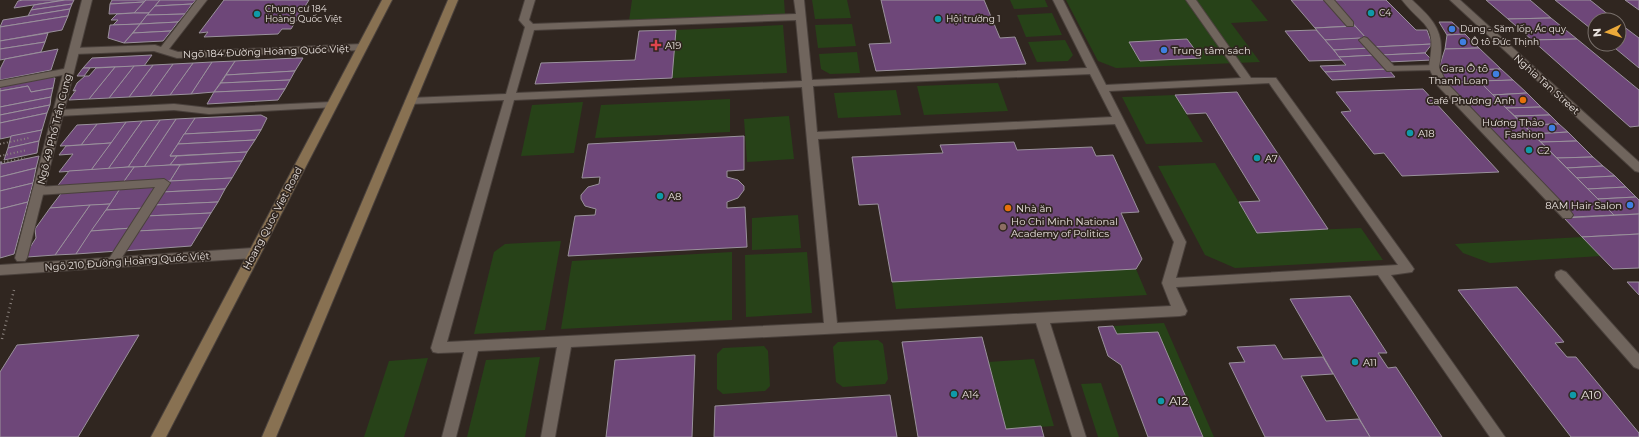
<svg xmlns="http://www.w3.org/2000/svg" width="1639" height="437" font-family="Montserrat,sans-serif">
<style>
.green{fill:#274218;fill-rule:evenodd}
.building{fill:#6e4779;stroke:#9a919c}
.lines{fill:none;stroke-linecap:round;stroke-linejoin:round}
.lane-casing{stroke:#4a413c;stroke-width:2}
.street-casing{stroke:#4a413c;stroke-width:2}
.secondary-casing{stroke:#4a413c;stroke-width:2}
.path-far1{stroke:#8b837e;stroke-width:2;stroke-dasharray:1 2.5;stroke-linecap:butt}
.path{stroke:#8b837e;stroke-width:2.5;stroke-dasharray:1 3.5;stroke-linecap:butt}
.lane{fill:#70655d;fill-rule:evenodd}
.street{fill:#70655d;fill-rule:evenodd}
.secondary{fill:#887152;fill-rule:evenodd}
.culture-dot{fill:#0f9aa8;stroke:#302620;stroke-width:1.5}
.shop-dot{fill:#3f7fe0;stroke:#302620;stroke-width:1.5}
.health-dot{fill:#e0444e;stroke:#302620;stroke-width:1.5}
.food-dot{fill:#e8710a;stroke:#302620;stroke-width:1.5}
.education-dot{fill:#8d6e63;stroke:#302620;stroke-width:1.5}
.labels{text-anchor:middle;stroke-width:3.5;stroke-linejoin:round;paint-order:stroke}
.far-poi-label{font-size:9px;fill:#e8e1dd;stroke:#302620;text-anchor:start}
.poi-label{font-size:10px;fill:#e8e1dd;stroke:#302620;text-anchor:start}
.street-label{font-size:10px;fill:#e8e1dd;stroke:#302620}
.near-poi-label{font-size:12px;fill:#e8e1dd;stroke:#302620;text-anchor:start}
</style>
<rect width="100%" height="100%" fill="#302620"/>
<g class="green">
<path d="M632,0H784L785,14L629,21Z"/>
<path d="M812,0H847L851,18L815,19Z"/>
<path d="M1010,0H1045L1048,7L1014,9Z"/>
<path d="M1066,0H1251L1268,21L1231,23L1260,62L1116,68L1098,61ZM1187,39L1200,58L1140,61L1129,42Z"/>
<path d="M1052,13L1062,35L1026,37L1017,15Z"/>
<path d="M852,24L856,46L818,48L815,25Z"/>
<path d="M783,25L787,73L672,78L676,30Z"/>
<path d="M1065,40L1073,55L1068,61L1037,62L1028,42Z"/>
<path d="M857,52L860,73L830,74L821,69L819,54Z"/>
<path d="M998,83L1008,111L924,115L917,86Z"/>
<path d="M896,90L901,115L838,118L834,93Z"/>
<path d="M1175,95L1203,142L1146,144L1122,97Z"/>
<path d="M730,99V132L595,138L601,105Z"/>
<path d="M583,102L574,153L521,156L532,105Z"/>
<path d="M789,116L794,159L747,162L744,119Z"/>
<path d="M1215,163L1257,232L1361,228L1383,260L1235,268L1205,255L1158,166Z"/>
<path d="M798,215L801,248L752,250V218Z"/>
<path d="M1582,237L1601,256L1490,263L1463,253L1455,244Z"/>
<path d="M561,241L545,330L474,334L494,252L505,244Z"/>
<path d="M732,252V320L561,329L572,261Z"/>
<path d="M807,252L812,313L746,317L745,255Z"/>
<path d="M1136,269L1147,295L896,309L892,282Z"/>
<path d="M1164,323L1214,437H1203L1158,332L1117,334L1114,326Z"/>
<path d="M878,340L883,344L888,379L885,384L843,387L836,382L833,347L838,342Z"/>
<path d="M764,346L768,351L770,386L765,391L723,394L717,389V354L723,348Z"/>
<path d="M540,357L525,437H467L486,360Z"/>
<path d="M428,358L404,437H364L389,361Z"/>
<path d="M1034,359L1054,426L1006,429L988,362Z"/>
<path d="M1101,383L1119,437H1098L1081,384Z"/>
</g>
<g class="building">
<path d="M23,0H65L14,8L18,1Z"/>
<path d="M65,0H74L72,4L31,10L34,5Z"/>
<path d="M112,0H146L144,2L110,4Z"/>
<path d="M146,0H160L149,13H134Z"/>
<path d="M160,0H196L192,4L155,6Z"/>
<path d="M224,0H309L291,29H282L278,34L204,37L208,32L199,33Z"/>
<path d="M881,0H984L1000,38L1015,37L1026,64L876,71L869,44L891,43Z"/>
<path d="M1291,0H1326L1349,26L1315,28Z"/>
<path d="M1332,0H1386L1416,30H1427L1432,44L1374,47Z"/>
<path d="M1486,0H1530L1551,18L1508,19Z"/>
<path d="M1555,0H1590L1615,20H1595V32Z"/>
<path d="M1625,0H1639V10Z"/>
<path d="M144,2L134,13L109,14L110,4Z"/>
<path d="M72,4L70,9L28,16L31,10Z"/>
<path d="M192,4L185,14L147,15L155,6Z"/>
<path d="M70,9L68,16L0,27L3,20Z"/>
<path d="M134,13H149L140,24L113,25L118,20H111L117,14Z"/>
<path d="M185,14L178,22L140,24L147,15Z"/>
<path d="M68,16L62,30L0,41V27Z"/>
<path d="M1551,18L1577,39L1532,40L1508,19Z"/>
<path d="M178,22L171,31L133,33L140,24Z"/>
<path d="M1439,22H1452L1465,34L1447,35Z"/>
<path d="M1619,23L1639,38V68L1610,44H1619Z"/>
<path d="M140,24L124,43L108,38L110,25Z"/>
<path d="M1355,26L1366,38L1325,40L1315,28Z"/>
<path d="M676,30L672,78L535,84L541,63L635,60L639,31Z"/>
<path d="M1316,30L1325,40L1342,60L1309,61L1285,31Z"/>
<path d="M171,31L163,41L124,43L133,33Z"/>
<path d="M48,33L45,42L0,49V41Z"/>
<path d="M1465,34L1479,48L1445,49L1447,35Z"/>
<path d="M1360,38L1370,48L1334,50L1325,40Z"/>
<path d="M1187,39L1201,58L1140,61L1129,42Z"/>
<path d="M1577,39L1639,90V126L1630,127L1532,40Z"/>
<path d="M45,42L41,52L0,60V49Z"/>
<path d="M1432,44L1425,53L1381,55L1374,47Z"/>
<path d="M1370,48L1376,55L1339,57L1334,50Z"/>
<path d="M1479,48L1501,69L1438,71L1445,49Z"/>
<path d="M58,49L51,70L0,80V69L5,59Z"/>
<path d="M1425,53L1432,60L1388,62L1381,55Z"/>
<path d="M152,55L144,66L83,68L92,58Z"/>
<path d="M1376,55L1388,69L1325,72L1320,66L1346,65L1339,57Z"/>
<path d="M296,58H303L295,71L226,75L235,61Z"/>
<path d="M235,61L214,92L191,94L212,62Z"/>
<path d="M212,62L191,94L170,95L193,63Z"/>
<path d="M193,63L170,95L150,96L173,64Z"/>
<path d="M173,64L150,96L129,97L153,65Z"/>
<path d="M153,65L129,97L109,98L134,66Z"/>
<path d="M134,66L109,98L89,99L115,67Z"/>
<path d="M115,67L89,99L69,100L76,90L73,91L77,83L85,76H89L96,68Z"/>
<path d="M83,68H90L84,76H77Z"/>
<path d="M1388,69L1395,77L1332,80L1325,72Z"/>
<path d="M1501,69L1513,80L1445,83L1438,71Z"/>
<path d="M295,71L290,80L221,83L226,75Z"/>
<path d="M51,76L55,78L53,88L31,92L28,86L0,91V86Z"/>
<path d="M290,80L285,89L214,92L221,83Z"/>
<path d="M1513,80L1527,93L1493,95L1479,81Z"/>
<path d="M1479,81L1614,215L1573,217L1445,83Z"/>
<path d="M28,86L31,92L53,88L51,97L0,107V91Z"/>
<path d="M285,89L278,100L207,104L214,92Z"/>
<path d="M1423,89L1499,172L1402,176L1384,153L1374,154L1341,112L1351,111L1336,92Z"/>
<path d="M1237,92L1242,100L1328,229L1257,233L1239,202L1260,201L1206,113L1187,114L1175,95Z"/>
<path d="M1527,93L1541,107L1506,108L1493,95Z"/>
<path d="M51,97L50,105L0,115V107Z"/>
<path d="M50,105L47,113L0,123V115Z"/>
<path d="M1541,107L1550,115L1515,116L1506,108Z"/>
<path d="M47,113L42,130L0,139V123Z"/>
<path d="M261,115L267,118L261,130L184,134L195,118Z"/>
<path d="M1550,115L1559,124L1524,125L1515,116Z"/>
<path d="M195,118L170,156H177L170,165L144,167L176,119Z"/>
<path d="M176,119L144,167H128L160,120Z"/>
<path d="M160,120L128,167L108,169L142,121Z"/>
<path d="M142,121L108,169L91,170L126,122Z"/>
<path d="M126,122L111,143L81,145L97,124Z"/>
<path d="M97,124L81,145L60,146L77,125Z"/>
<path d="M1559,124L1568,132L1533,134L1524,125Z"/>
<path d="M42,130L39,141L8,148L11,136Z"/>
<path d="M261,130L255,140L178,144L184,134Z"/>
<path d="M1568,132L1577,141L1541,142L1533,134Z"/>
<path d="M744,136V170L727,171V177L738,180L744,186V190L738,198L727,202V208L745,207L747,247L568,256L575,216L595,215L596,209L585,206L581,199V195L588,187L599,184L600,177L582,178L588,144Z"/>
<path d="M255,140L247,152L170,156L178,144Z"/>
<path d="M39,141L37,153L4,160L8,148Z"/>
<path d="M1577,141L1593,157L1557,158L1541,142Z"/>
<path d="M1014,142L1017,150L1092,147L1096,156L1113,155L1139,212L1121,213L1142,259L1136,269L892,282L878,204L859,205L852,157L943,153L940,145Z"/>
<path d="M111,143L91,170L59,172L73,154L59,155L66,146Z"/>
<path d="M247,152L242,161L170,165L177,156Z"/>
<path d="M39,156L36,168L0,177V162H2L1,164Z"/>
<path d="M1593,157L1603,166L1567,168L1557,158Z"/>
<path d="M242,161L232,178L170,181L180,165Z"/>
<path d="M170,165H180L170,181L122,184L134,167Z"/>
<path d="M1603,166L1615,176L1577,178L1567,168Z"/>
<path d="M128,167H134L122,184L56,188L69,171Z"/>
<path d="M36,168L33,183L0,191V177Z"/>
<path d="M1615,176L1626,187L1588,189L1577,178Z"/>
<path d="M232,178L225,189L162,192L170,181Z"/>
<path d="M33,183L28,202L0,209V191Z"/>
<path d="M160,185L145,208L106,210L121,187Z"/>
<path d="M121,187L110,204L50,208L63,191Z"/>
<path d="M1626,187L1636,197L1598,199L1588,189Z"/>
<path d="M225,189L218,202L154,205L162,192Z"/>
<path d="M1636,197L1639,200V214L1614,215L1598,199Z"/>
<path d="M28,202L14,254L0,258V209Z"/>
<path d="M218,202L211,213L146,216L154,205Z"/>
<path d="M110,204L76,254L55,255L90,205Z"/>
<path d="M90,205L55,255L27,257L29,249L36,238L35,229L50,208Z"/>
<path d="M145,208L132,228L91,231L106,210Z"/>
<path d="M211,213L202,228L136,231L146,216Z"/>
<path d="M1639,214V234L1582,237L1564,218Z"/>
<path d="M132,228L118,251L76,254L91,231Z"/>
<path d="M202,228L191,246L123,251L136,231Z"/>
<path d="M1639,234V268L1613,269L1582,237Z"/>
<path d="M1627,282H1639V295Z"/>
<path d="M1517,287L1564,342L1555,343L1567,357H1576L1639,433V437H1571L1458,290Z"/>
<path d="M1350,296L1387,353H1378L1388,368L1396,367L1442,437H1370L1290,299Z"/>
<path d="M1113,326L1117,334L1158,332L1203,437H1148L1121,365L1108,356L1098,327Z"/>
<path d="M139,335L78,437H0V372L17,345Z"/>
<path d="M982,337L1006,429L1041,426L1044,437H918L902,342Z"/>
<path d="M1275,345L1283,359L1323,357L1333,374L1301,376L1326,421L1359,419L1370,437H1265L1229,363L1245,362L1237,347Z"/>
<path d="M695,355L692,437H606L615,360Z"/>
<path d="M890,395L897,437H714L715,406Z"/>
</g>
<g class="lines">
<defs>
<g id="lane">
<path d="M197,0H207L169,49L178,52L362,44L367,47L362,50L177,58L154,51L74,54L69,51L74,48L155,45L161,47Z"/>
<path d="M525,0H535L529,20L533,24L796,14L794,0H804L812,80L1087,68L1053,0H1063L1106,85L1241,78L1186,0H1196L1251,78H1276L1412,266L1414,269L1412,272L1391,275L1505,437H1490L1378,275L1176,287L1187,311L1185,315L1180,316L1050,323L1086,437H1072L1036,323L571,347L555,437H541L557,347L478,351L456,437H442L464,352L438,353L433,352L431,348L504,100L410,104L405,101L410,98L506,94L525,27L519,20ZM796,20L802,81L516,93L534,30ZM1090,74L1112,117L817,132L813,86ZM1269,83L1398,265L1176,278L1186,242L1109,91ZM802,87L824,323L447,342L514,100ZM1115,124L1174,242L1162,283L1171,306L837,323L818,139Z"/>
<path d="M1324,0H1334L1353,22V26H1347Z"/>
<path d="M1364,37L1367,38L1394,66L1438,65L1446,82L1571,212L1573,215L1571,218H1563L1437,85L1430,70L1387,71L1359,40Z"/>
<path d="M69,68L74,71L73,73L0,87V81Z"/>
<path d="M331,102L336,105L335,107L209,114L174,110L58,116L53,113L58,110L174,104L209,108Z"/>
<path d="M164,179L170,183L117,265H109L107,262L155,187L38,195L32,191L38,187Z"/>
<path d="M1561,270L1566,272L1639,354V369L1634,367L1556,278L1555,275L1556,272Z"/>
</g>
<g id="street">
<path d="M82,0H92L27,258L25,261H17L15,258Z"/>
<path d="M1402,0H1412C1428,15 1442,27 1441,50C1441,56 1440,64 1438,69L1434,70L1429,67C1437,22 1426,30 1402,0Z"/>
<path d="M1450,0H1460L1639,162V172L1635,171Z"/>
<path d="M253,248L257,250L259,253L257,256L253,258L0,275V265Z"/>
</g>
<g id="secondary">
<path d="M382,0H392L166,437H151Z"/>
<path d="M448,0H458L276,437H262Z"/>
</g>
</defs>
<use href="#lane" class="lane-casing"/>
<use href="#street" class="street-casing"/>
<use href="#secondary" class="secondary-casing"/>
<g class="path-far1">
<path d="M0,144L29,138"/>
<path d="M0,156L27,150"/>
<path d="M4,162L25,158"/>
</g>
<path class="path" d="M2,339L14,290"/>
<use href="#lane" class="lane"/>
<use href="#street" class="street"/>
<use href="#secondary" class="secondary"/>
</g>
<g class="culture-dot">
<circle cx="1371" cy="13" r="4"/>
<circle cx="257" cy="14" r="4"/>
<circle cx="938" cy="19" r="4"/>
<circle cx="1410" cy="133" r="4"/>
<circle cx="1529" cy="150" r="4"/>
<circle cx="1257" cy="158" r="4"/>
<circle cx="660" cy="196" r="4"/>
<circle cx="1355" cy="362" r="4"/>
<circle cx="954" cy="394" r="4"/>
<circle cx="1573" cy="395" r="4"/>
<circle cx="1161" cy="401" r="4"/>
</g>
<g class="shop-dot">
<circle cx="1452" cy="29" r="4"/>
<circle cx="1463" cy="42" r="4"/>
<circle cx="1164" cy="50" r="4"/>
<circle cx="1496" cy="74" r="4"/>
<circle cx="1552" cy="128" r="4"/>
<circle cx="1630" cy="205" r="4"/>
</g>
<path class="health-dot" d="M654 39h4v4h4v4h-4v4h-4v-4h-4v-4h4z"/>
<g class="food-dot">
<circle cx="1523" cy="100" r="4"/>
<circle cx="1008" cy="208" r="4"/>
</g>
<circle class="education-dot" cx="1003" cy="227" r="4"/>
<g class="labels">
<g class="far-poi-label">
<text x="265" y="12">Chung cư 184<tspan x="265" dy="10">Hoàng Quốc Việt</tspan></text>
<text x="1379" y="16">C4</text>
<text x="946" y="22">Hội trường 1</text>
<text x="1460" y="32">Dũng - Săm lốp, Ác quy</text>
<text x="1471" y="45">Ô tô Đức Thịnh</text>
</g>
<g class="poi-label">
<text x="665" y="49">A19</text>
<text x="1172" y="54">Trung tâm sách</text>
<text x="1488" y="72" text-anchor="end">Gara Ô tô<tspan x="1488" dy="12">Thanh Loan</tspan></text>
<text x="1515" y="104" text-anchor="end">Café Phương Anh</text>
<text x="1544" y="126" text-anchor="end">Hương Thảo<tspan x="1544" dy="12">Fashion</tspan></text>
<text x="1418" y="137">A18</text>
<text x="1537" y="154">C2</text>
<text x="1265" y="162">A7</text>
<text x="668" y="200">A8</text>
<text x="1622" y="209" text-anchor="end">8AM Hair Salon</text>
<text x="1016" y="212">Nhà ăn</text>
<text x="1011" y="225">Ho Chi Minh National<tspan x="1011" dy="12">Academy of Politics</tspan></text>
<text x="1363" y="366">A11</text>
<text x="962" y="398">A14</text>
</g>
<g class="street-label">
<text transform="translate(266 51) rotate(-2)" y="4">Ngõ 184 Đường Hoàng Quốc Việt</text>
<text transform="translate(1547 84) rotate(42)" y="4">Nghia Tan Street</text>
<text transform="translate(54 129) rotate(-76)" y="4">Ngõ 49 Phố Trần Cung</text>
<text transform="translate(272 218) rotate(-62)" y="4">Hoang Quoc Viet Road</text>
<text transform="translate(127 261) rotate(-4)" y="4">Ngõ 210 Đường Hoàng Quốc Việt</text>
</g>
<g class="near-poi-label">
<text x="1581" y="399">A10</text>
<text x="1169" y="405">A12</text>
</g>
</g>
<g transform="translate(1607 32) rotate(266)"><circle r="19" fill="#302620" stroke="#7a716c"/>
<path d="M0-3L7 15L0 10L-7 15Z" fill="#eba93a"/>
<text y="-6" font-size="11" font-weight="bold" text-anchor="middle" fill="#e8e1dd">N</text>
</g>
</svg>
